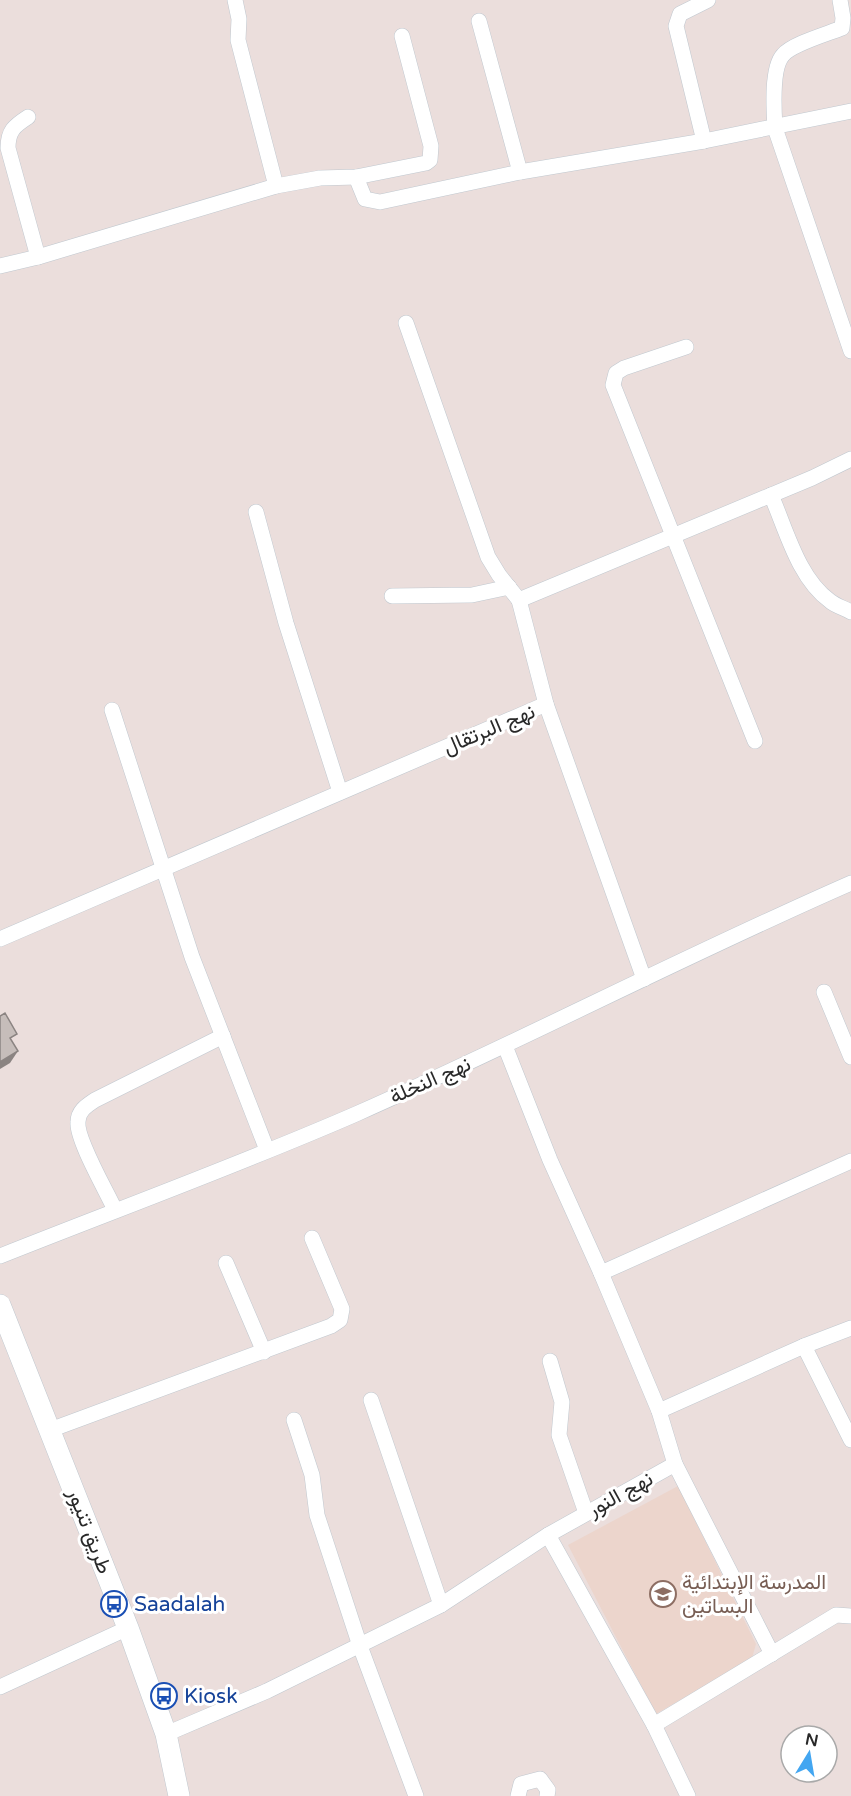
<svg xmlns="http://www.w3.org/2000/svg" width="851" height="1796" font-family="'Varela Round',Vazirmatn,sans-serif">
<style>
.education{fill:#ecd5cc}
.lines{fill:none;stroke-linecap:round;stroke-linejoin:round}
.street-casing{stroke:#c0c8cf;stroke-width:16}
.secondary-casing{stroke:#c0c8cf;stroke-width:22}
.street{stroke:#fff;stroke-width:15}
.secondary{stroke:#fff;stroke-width:21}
.shaded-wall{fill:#8b8482}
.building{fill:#c6bdba;stroke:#8b8482;stroke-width:1.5}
.labels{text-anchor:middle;stroke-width:6;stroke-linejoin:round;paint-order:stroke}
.street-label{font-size:21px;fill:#292929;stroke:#fff}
.education-label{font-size:21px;fill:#785e54;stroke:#fff;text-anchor:start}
.transit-label{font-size:21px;fill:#164399;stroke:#fff;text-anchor:start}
</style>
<rect width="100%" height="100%" fill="#ebdedc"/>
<path class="education" d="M678,1486L756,1644L752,1658L656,1714L568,1545Z"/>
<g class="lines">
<defs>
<g id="street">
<path d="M235,0L239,19L238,40L276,186"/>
<path d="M840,0L843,18L842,28C827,34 792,44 783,55C771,68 774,111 775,128L851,351"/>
<path d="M479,21L520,172"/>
<path d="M28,117C14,126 8,131 8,148L38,257"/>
<path d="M704,141L676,26L680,14L708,0"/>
<path d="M356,177L365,199L380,202L520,172L704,141L851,111"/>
<path d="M0,266L38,257L276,186L320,178L356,177L426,163L430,160L431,146L402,36"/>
<path d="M406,323L488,557L499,575L519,600"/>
<path d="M686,347L624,368L616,373L613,385L755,741"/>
<path d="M771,495C786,529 798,578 830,601C836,606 844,608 851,612"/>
<path d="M256,512L286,623L340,792"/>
<path d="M392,596L472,595L509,587"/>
<path d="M546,704L644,979"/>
<path d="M112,710L192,957L267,1150"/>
<path d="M0,939L546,704L519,600L812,478L851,459"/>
<path d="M824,992L851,1057"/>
<path d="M115,1210C107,1192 76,1139 78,1122C78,1111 86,1106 95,1100L223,1036"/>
<path d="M0,1256C118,1209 239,1165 356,1114C523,1040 684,956 851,883"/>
<path d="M226,1263L264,1352"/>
<path d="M601,1273L851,1161"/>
<path d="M804,1346L851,1328"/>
<path d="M550,1361L562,1402L559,1435L586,1513"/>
<path d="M371,1400L441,1605"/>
<path d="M659,1411L804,1346L851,1440"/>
<path d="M294,1420L312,1475L317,1515L360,1646L416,1796"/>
<path d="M50,1430L331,1326L340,1320L342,1309L312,1238"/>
<path d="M675,1464L772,1654"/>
<path d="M548,1535L654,1725L688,1796"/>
<path d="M0,1687L128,1628"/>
<path d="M654,1725L836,1615L851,1616"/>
<path d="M166,1734L267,1691L441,1605L548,1535L675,1464L659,1411L601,1273L550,1160L505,1046"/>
<path d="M518,1796L521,1784L540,1779L548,1790L547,1796"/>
</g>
<path id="secondary" d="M0,1305L128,1628L166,1734L179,1796"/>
</defs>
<use href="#street" class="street-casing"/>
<use href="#secondary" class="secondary-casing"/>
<use href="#street" class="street"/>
<use href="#secondary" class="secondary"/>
</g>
<path class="shaded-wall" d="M18,1051L10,1063L0,1069V1062Z"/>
<path class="building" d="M5,1013L17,1034L10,1038L18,1051L0,1062V1016Z"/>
<defs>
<symbol id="school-ring" viewBox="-11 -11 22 22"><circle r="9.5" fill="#fff" stroke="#8d6e63" stroke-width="1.5"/><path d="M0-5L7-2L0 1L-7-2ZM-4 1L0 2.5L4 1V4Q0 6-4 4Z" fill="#8d6e63"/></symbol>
<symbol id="bus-ring" viewBox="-11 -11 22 22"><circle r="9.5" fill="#fff" stroke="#1a4fb4" stroke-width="1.5"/><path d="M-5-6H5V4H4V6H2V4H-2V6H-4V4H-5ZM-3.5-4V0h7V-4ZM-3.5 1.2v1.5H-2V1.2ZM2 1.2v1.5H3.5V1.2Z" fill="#1a4fb4"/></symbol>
</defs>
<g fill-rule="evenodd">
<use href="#school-ring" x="648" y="1579" width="30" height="30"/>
<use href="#bus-ring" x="99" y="1589" width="30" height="30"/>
<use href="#bus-ring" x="149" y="1681" width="30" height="30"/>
</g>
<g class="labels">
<g class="street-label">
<text transform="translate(489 729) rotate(-23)" y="7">نهج البرتقال</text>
<text transform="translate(430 1080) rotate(-24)" y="7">نهج النخلة</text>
<text transform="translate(620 1494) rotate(-29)" y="7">نهج النور</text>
<text transform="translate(90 1531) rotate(69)" y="7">طريق تنيور</text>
</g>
<g class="education-label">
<text x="682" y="1589">المدرسة الإبتدائية<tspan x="682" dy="24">البساتين</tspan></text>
</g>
<g class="transit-label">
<text x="134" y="1611">Saadalah</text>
<text x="184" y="1703">Kiosk</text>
</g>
</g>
<g transform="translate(809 1754) rotate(11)"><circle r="28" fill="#ffffff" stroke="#a9a9a9" stroke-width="1.5"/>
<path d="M0-4.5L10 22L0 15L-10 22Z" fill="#43a6f1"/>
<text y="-9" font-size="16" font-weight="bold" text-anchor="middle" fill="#292929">N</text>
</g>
</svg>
